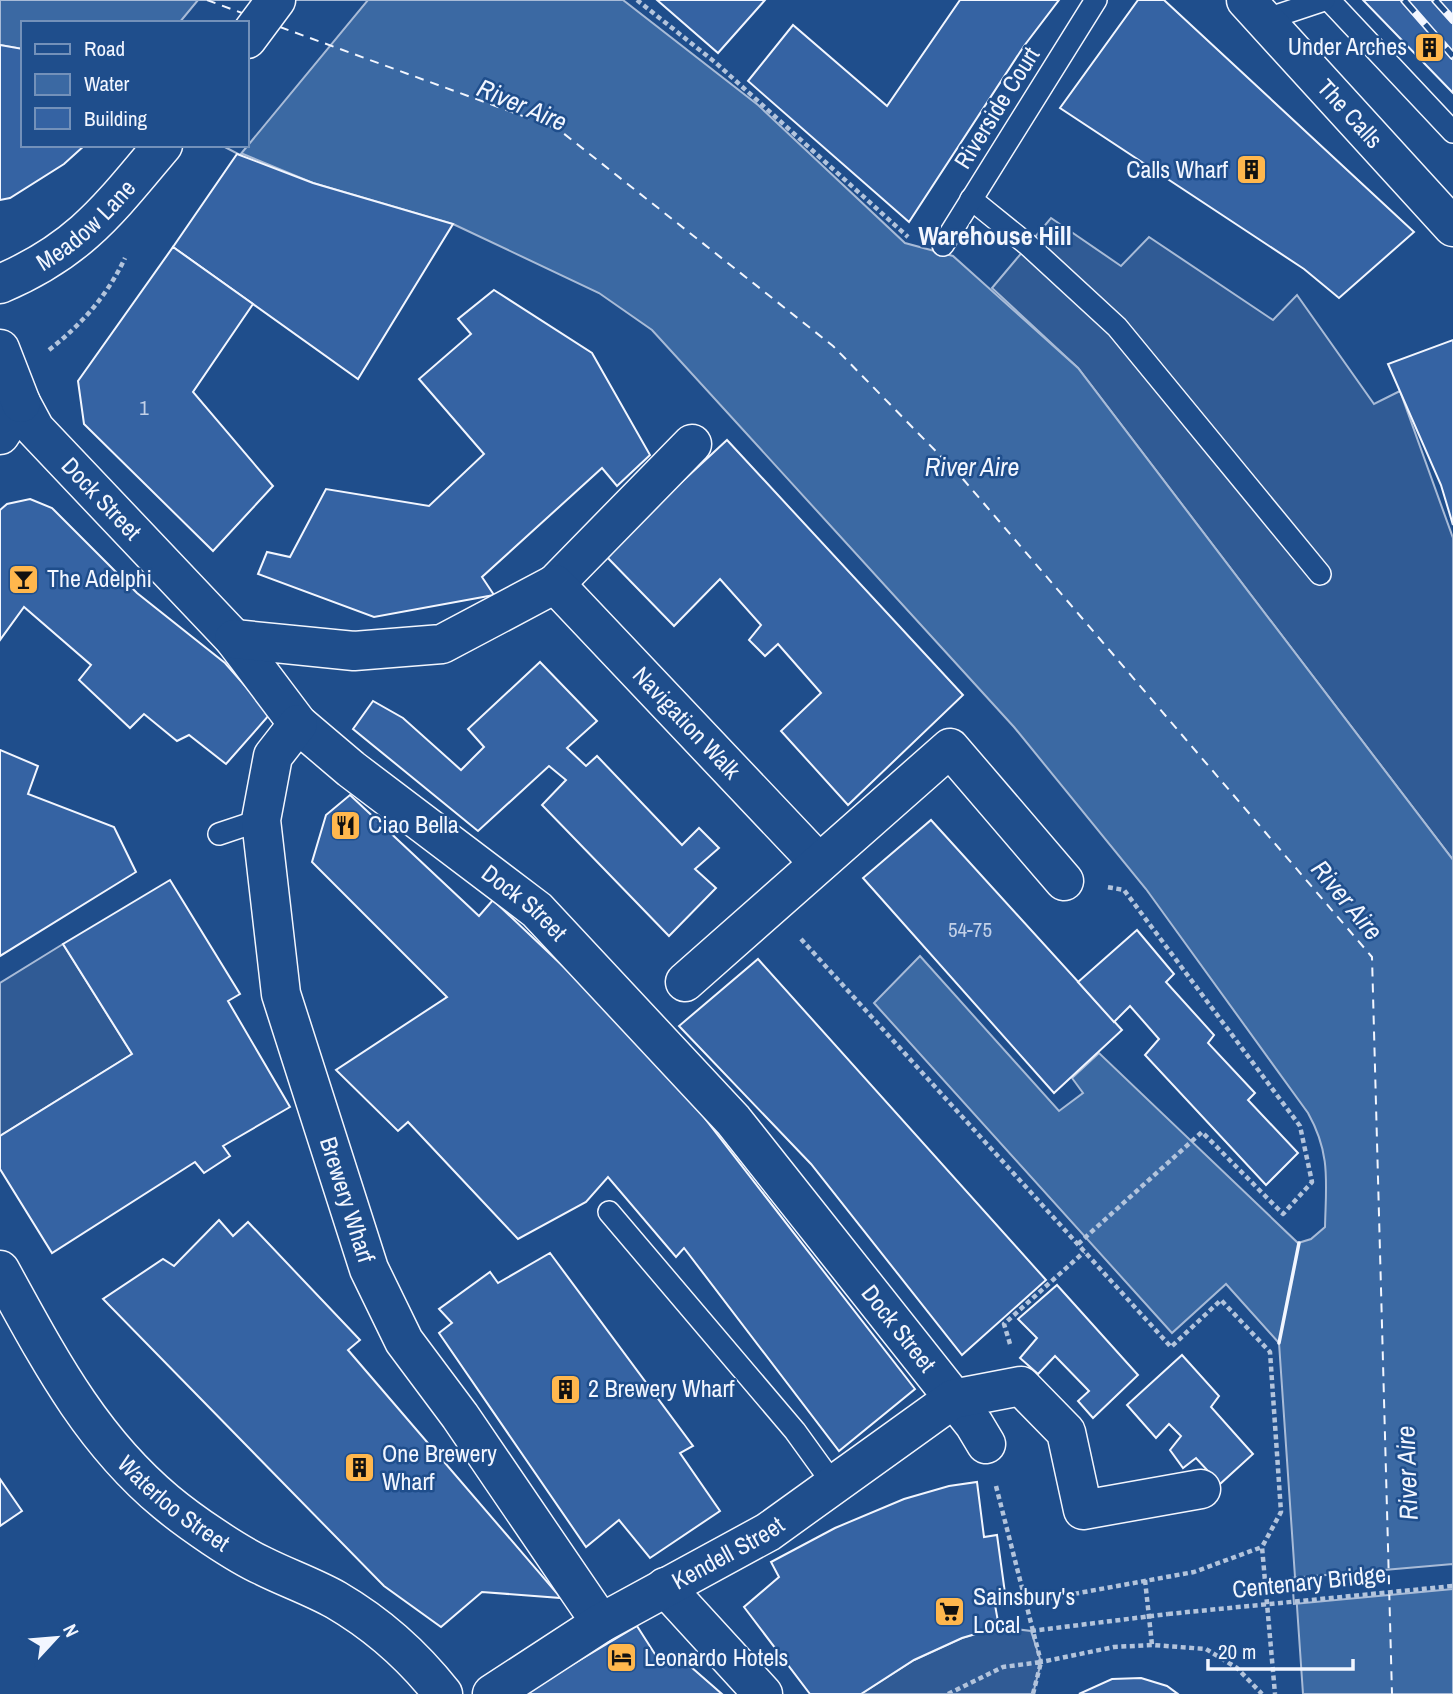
<svg xmlns="http://www.w3.org/2000/svg" width="1453" height="1694" font-family="'Archivo Narrow',sans-serif">
<style>
.parking{fill:#305b95;stroke:#a8bbd7;stroke-width:2}
.water{fill:#3b69a3;stroke:#a8bbd7;stroke-width:2}
.pier{fill:#1f4e8c;stroke:#a8bbd7;stroke-width:2}
.lines{fill:none;stroke-linecap:round;stroke-linejoin:round}
.ferry{stroke:#f2f6ff;stroke-width:2;stroke-dasharray:9 7;stroke-linecap:butt}
.building{fill:#3563a3;stroke:#f2f6ff;stroke-width:2}
.lane-casing{stroke:#f2f6ff;stroke-width:24}
.street-casing{stroke:#f2f6ff;stroke-width:41}
.secondary-casing{stroke:#f2f6ff;stroke-width:41}
.path{stroke:#b3c4dc;stroke-width:4.5;stroke-dasharray:5 3.5;stroke-linecap:butt}
.lane{stroke:#1f4e8c;stroke-width:21}
.street{stroke:#1f4e8c;stroke-width:38}
.secondary{stroke:#1f4e8c;stroke-width:38}
.rail-casing{stroke:#f2f6ff;stroke-width:8}
.rail{stroke:#1f4e8c;stroke-width:5;stroke-dasharray:16;stroke-linecap:butt}
.path-bridge{stroke:#b3c4dc;stroke-width:4.5;stroke-dasharray:5 3.5;stroke-linecap:butt}
.wall{stroke:#f2f6ff;stroke-width:3.5}
.labels{text-anchor:middle;stroke-width:5;stroke-linejoin:round;paint-order:stroke}
.number-label{font-size:21px;fill:#c3d1e8}
.poi-label{font-size:24px;fill:#f2f6ff;stroke:#1f4e8c;text-anchor:start}
.street-label{font-size:24px;fill:#f2f6ff;stroke:#1f4e8c}
.water-label{font-size:26px;font-style:italic;fill:#f2f6ff;stroke:#1f4e8c}
.neighbourhood-label{font-size:26px;font-weight:bold;fill:#f2f6ff;stroke:#1f4e8c}
</style>
<rect width="100%" height="100%" fill="#1f4e8c"/>
<g class="parking">
<path d="M1051,218L1121,266L1149,237L1273,320L1297,295L1374,404L1400,391L1453,538V860L1078,368L992,288Z"/>
<path d="M63,944L132,1054L0,1136V983Z"/>
<path d="M999,1627L1031,1631L1041,1662L1033,1694H861L914,1660L962,1638Z"/>
</g>
<path class="water" d="M0,0H623L758,105L905,243L953,256L1078,368L1453,860V1694H1303L1279,1343L1226,1284L1172,1333L874,1003L920,956L1059,1111L1083,1093L1072,1078L1099,1053L1298,1243L1311,1239L1325,1227C1326,1182 1331,1154 1308,1113L1146,889L1014,727L652,330L599,293L453,224L313,183L221,145H247V23H23V49L0,45Z"/>
<g class="pier">
<path d="M198,0H368L240,155L221,145H247V23H179Z"/>
<path d="M1453,1564V1589L1294,1604L1292,1578Z"/>
</g>
<g class="lines">
<g class="ferry">
<path d="M207,0L242,13"/>
<path d="M280,27L558,129L833,346L963,479L1372,957L1392,1694"/>
</g>
</g>
<g class="building">
<path d="M657,0H765L718,53Z"/>
<path d="M960,0H1059L1024,46L909,222L748,81L793,25L887,106Z"/>
<path d="M1138,0H1164L1414,232L1339,298L1304,269L1060,108Z"/>
<path d="M1363,0H1453V93Z"/>
<path d="M0,45L23,49V145H85L64,164L10,198L0,200Z"/>
<path d="M237,154L313,183L453,224L358,379L173,247Z"/>
<path d="M173,247L253,304L193,392L273,486L213,551L84,424L78,381Z"/>
<path d="M494,290L592,353L650,455L617,486L602,468L482,577L494,595L374,617L258,574L267,552L290,557L326,489L429,506L484,454L419,379L471,334L458,319Z"/>
<path d="M1453,340V525L1441,485L1388,364Z"/>
<path d="M727,440L963,695L848,805L781,731L821,693L778,644L765,656L749,640L761,625L720,579L674,626L604,554Z"/>
<path d="M30,499L52,508L137,593L225,663L270,714L226,764L189,735L177,741L144,714L130,728L79,680L91,665L24,607L0,640V510L7,504Z"/>
<path d="M540,662L597,721L567,748L586,766L597,756L682,845L699,828L719,848L695,869L716,888L669,936L542,805L566,780L549,766L478,831L353,729L373,701L403,718L461,770L484,747L468,729Z"/>
<path d="M0,750L38,766L28,794L114,827L136,872L0,956Z"/>
<path d="M350,795L479,916L493,900L586,988L689,1098L915,1389L839,1451L684,1248L676,1257L608,1177L586,1202L518,1239L408,1122L398,1131L336,1070L447,997L312,862L326,815Z"/>
<path d="M931,820L1122,1030L1054,1093L863,878Z"/>
<path d="M170,880L240,994L228,1001L290,1107L223,1146L230,1156L204,1173L195,1162L52,1253L0,1169V1136L132,1054L63,944Z"/>
<path d="M1137,930L1174,974L1166,982L1214,1035L1208,1043L1255,1093L1248,1100L1298,1153L1266,1185L1145,1055L1159,1039L1130,1006L1114,1022L1078,982Z"/>
<path d="M758,959L1046,1280L962,1355L811,1164L679,1026Z"/>
<path d="M219,1220L233,1236L248,1222L360,1340L348,1350L561,1598L482,1592L441,1627L384,1586L103,1299L163,1259L174,1266Z"/>
<path d="M550,1253L693,1446L680,1453L720,1511L650,1558L619,1520L586,1547L439,1333L452,1323L439,1309L490,1272L498,1283Z"/>
<path d="M1057,1285L1138,1375L1093,1418L1078,1401L1089,1391L1055,1356L1038,1374L1020,1358L1037,1338L1018,1319Z"/>
<path d="M1182,1355L1219,1396L1211,1407L1253,1454L1220,1484L1196,1458L1183,1468L1170,1450L1181,1436L1169,1424L1156,1438L1127,1405Z"/>
<path d="M0,1479L22,1511L0,1526Z"/>
<path d="M977,1482L984,1537L997,1535L1005,1593L993,1594L999,1627L962,1638L914,1660L861,1694H810L744,1607L779,1577L771,1562L835,1528L904,1499L949,1486Z"/>
<path d="M637,1626L660,1662L675,1653L722,1694H530L528,1691Z"/>
<path d="M1141,1678L1167,1686L1178,1694H1079L1112,1679Z"/>
</g>
<g class="lines">
<defs>
<g id="lane">
<path d="M1329,0L1453,132"/>
<path d="M1267,19L1324,0"/>
<path d="M971,199L1028,245L1117,327L1320,574"/>
<path d="M943,245L1096,0"/>
<path d="M219,834L261,820"/>
<path d="M609,1212L795,1431L834,1485"/>
</g>
<g id="street">
<path d="M247,39L276,0"/>
<path id="s1" d="M0,284C80,250 109,209 163,145"/>
<path id="s2" d="M0,435L21,403L35,429L234,639L298,724L351,769L537,910L733,1120L974,1424L986,1444"/>
<path d="M555,584L692,444"/>
<path id="s3" d="M234,639L354,651L442,644L555,584L819,863"/>
<path id="s4" d="M298,724L273,756L261,820L281,994L369,1269L404,1341L460,1416L601,1623"/>
<path d="M685,982L950,748L1064,881"/>
<path id="s5" d="M0,1270C47,1355 89,1438 166,1502C190,1522 235,1553 263,1566C287,1578 313,1587 336,1600C377,1624 414,1657 443,1694"/>
<path d="M665,1587L763,1694"/>
<path id="s6" d="M492,1694L601,1623L768,1532L953,1399L1021,1386L1066,1432L1083,1510L1201,1489"/>
</g>
<g id="secondary">
<path id="s7" d="M1246,0L1453,227"/>
<path d="M0,349L21,403"/>
</g>
</defs>
<use href="#lane" class="lane-casing"/>
<use href="#street" class="street-casing"/>
<use href="#secondary" class="secondary-casing"/>
<g class="path">
<path d="M637,0L716,63L908,237"/>
<path d="M49,350C82,324 107,296 125,258"/>
<path d="M801,939L1171,1347L1221,1300L1270,1352L1281,1512L1262,1547L1275,1694"/>
<path d="M1078,1244L1202,1132L1283,1214L1312,1182L1300,1126L1124,890L1107,887"/>
<path d="M1010,1344L1004,1324L1084,1252"/>
<path d="M996,1486L1041,1662L1114,1647L1152,1645L1206,1649L1237,1668L1262,1694"/>
<path d="M1145,1580L1152,1645"/>
<path d="M1024,1603L1194,1572L1262,1547"/>
<path d="M1031,1631L1168,1614"/>
<path d="M948,1694L1003,1667L1041,1662L1033,1694"/>
</g>
<use href="#lane" class="lane"/>
<use href="#street" class="street"/>
<use href="#secondary" class="secondary"/>
<defs>
<g id="rail">
<path d="M1404,0L1453,56"/>
<path d="M1435,0L1453,20"/>
</g>
</defs>
<use href="#rail" class="rail-casing"/>
<use href="#rail" class="rail"/>
<path class="path-bridge" d="M1168,1614L1453,1586"/>
<path class="wall" d="M1279,1343L1299,1243"/>
</g>
<defs>
<symbol id="building-square" viewBox="-11 -11 22 22"><rect x="-9" y="-9" width="18" height="18" rx="4" fill="#ffb74d" stroke="#1f4e8c"/><path d="M-4-6H4V6H1V3H-1V6H-4ZM-2.5-4.3h1.7v1.8h-1.7ZM.8-4.3h1.7v1.8H.8ZM-2.5-1h1.7V.8h-1.7ZM.8-1h1.7V.8H.8Z" fill="#111"/></symbol>
<symbol id="bar-square" viewBox="-11 -11 22 22"><rect x="-9" y="-9" width="18" height="18" rx="4" fill="#ffb74d" stroke="#1f4e8c"/><path d="M-6-5H6L.8 .8V4.5H3.5V6h-7V4.5H-.8V.8Z" fill="#111"/></symbol>
<symbol id="restaurant-square" viewBox="-11 -11 22 22"><rect x="-9" y="-9" width="18" height="18" rx="4" fill="#ffb74d" stroke="#1f4e8c"/><path d="M-5-6h1v4h1v-4h1v4h1v-4h1v5L-1.5 .5V6h-2V.5L-5-1ZM5-6V6H3V1.5H1.5Q1.5-4 5-6Z" fill="#111"/></symbol>
<symbol id="supermarket-square" viewBox="-11 -11 22 22"><rect x="-9" y="-9" width="18" height="18" rx="4" fill="#ffb74d" stroke="#1f4e8c"/><path d="M-6-5.5h2.5l.6 2H6L4.5 2H-2.5L-4.4-4H-6ZM-1.5 3.2a1.3 1.3 0 1 0 .1 0ZM3 3.2a1.3 1.3 0 1 0 .1 0Z" fill="#111"/></symbol>
<symbol id="hotel-square" viewBox="-11 -11 22 22"><rect x="-9" y="-9" width="18" height="18" rx="4" fill="#ffb74d" stroke="#1f4e8c"/><path d="M-6-4.5h1.5V1H6V5H4.5V3h-9V5H-6ZM-4 0a1.8 1.8 0 1 1 3.6 0ZM.5 0V-2.5h3Q6-2.5 6 0Z" fill="#111"/></symbol>
</defs>
<g fill-rule="evenodd">
<use href="#building-square" x="1412" y="30" width="35" height="35"/>
<use href="#building-square" x="1234" y="152" width="35" height="35"/>
<use href="#bar-square" x="6" y="562" width="35" height="35"/>
<use href="#restaurant-square" x="328" y="808" width="35" height="35"/>
<use href="#building-square" x="548" y="1372" width="35" height="35"/>
<use href="#building-square" x="342" y="1450" width="35" height="35"/>
<use href="#supermarket-square" x="932" y="1594" width="35" height="35"/>
<use href="#hotel-square" x="604" y="1640" width="35" height="35"/>
</g>
<g class="labels">
<g class="number-label">
<text x="144" y="415">1</text>
<text x="970" y="937">54-75</text>
</g>
<g class="poi-label">
<text x="1407" y="55" text-anchor="end">Under Arches</text>
<text x="1228" y="178" text-anchor="end">Calls Wharf</text>
<text x="47" y="587">The Adelphi</text>
<text x="368" y="833">Ciao Bella</text>
<text x="588" y="1397">2 Brewery Wharf</text>
<text x="382" y="1462">One Brewery<tspan x="382" dy="28">Wharf</tspan></text>
<text x="973" y="1605">Sainsbury's<tspan x="973" dy="28">Local</tspan></text>
<text x="644" y="1666">Leonardo Hotels</text>
</g>
<g class="street-label">
<text transform="translate(997 108) rotate(-58)" y="8">Riverside Court</text>
<text dy="8" stroke="none"><textPath href="#s7" startOffset="154">The Calls</textPath></text>
<text dy="8" stroke="none"><textPath href="#s1" startOffset="105">Meadow Lane</textPath></text>
<text dy="8" stroke="none"><textPath href="#s2" startOffset="164">Dock Street</textPath></text>
<text dy="8" stroke="none"><textPath href="#s3" startOffset="528">Navigation Walk</textPath></text>
<text dy="8" stroke="none"><textPath href="#s2" startOffset="752">Dock Street</textPath></text>
<text dy="8" stroke="none"><textPath href="#s4" startOffset="497">Brewery Wharf</textPath></text>
<text dy="8" stroke="none"><textPath href="#s2" startOffset="1320">Dock Street</textPath></text>
<text dy="8" stroke="none"><textPath href="#s5" startOffset="294">Waterloo Street</textPath></text>
<text dy="8" stroke="none"><textPath href="#s6" startOffset="275">Kendell Street</textPath></text>
<text transform="translate(1309 1582) rotate(-6)" y="8">Centenary Bridge</text>
</g>
<g class="water-label">
<text transform="translate(522 105) rotate(23)" y="9">River Aire</text>
<text x="972" y="476">River Aire</text>
<text transform="translate(1347 900) rotate(50)" y="9">River Aire</text>
<text transform="translate(1407 1473) rotate(-92)" y="9">River Aire</text>
</g>
<g class="neighbourhood-label">
<text x="995" y="245">Warehouse Hill</text>
</g>
</g>
<rect x="21" y="21" width="228" height="126" fill="#1f4e8c" stroke="#7391ba" stroke-width="2"/>
<rect x="35" y="44" width="35" height="10" fill="#1f4e8c" stroke="#7391ba" stroke-width="2"/>
<text x="84" y="56" font-size="21" fill="#f2f6ff">Road</text>
<rect x="35" y="74" width="35" height="21" fill="#3b69a3" stroke="#7391ba" stroke-width="2"/>
<text x="84" y="91" font-size="21" fill="#f2f6ff">Water</text>
<rect x="35" y="108" width="35" height="21" fill="#3563a3" stroke="#7391ba" stroke-width="2"/>
<text x="84" y="126" font-size="21" fill="#f2f6ff">Building</text>
<g transform="translate(56 1638) rotate(64)" stroke="#1f4e8c" stroke-width="5" paint-order="stroke">
<path d="M0-5L12 26L0 18L-12 26Z" fill="#f2f6ff"/>
<text y="-10" font-size="19" font-weight="bold" text-anchor="middle" fill="#f2f6ff">N</text>
</g>
<path d="M1208 1659v10h145v-10" fill="none" stroke="#f2f6ff" stroke-width="3.5"/>
<text x="1218" y="1659" font-size="21" fill="#f2f6ff" stroke="#1f4e8c" stroke-width="5" paint-order="stroke">20 m</text>
</svg>
